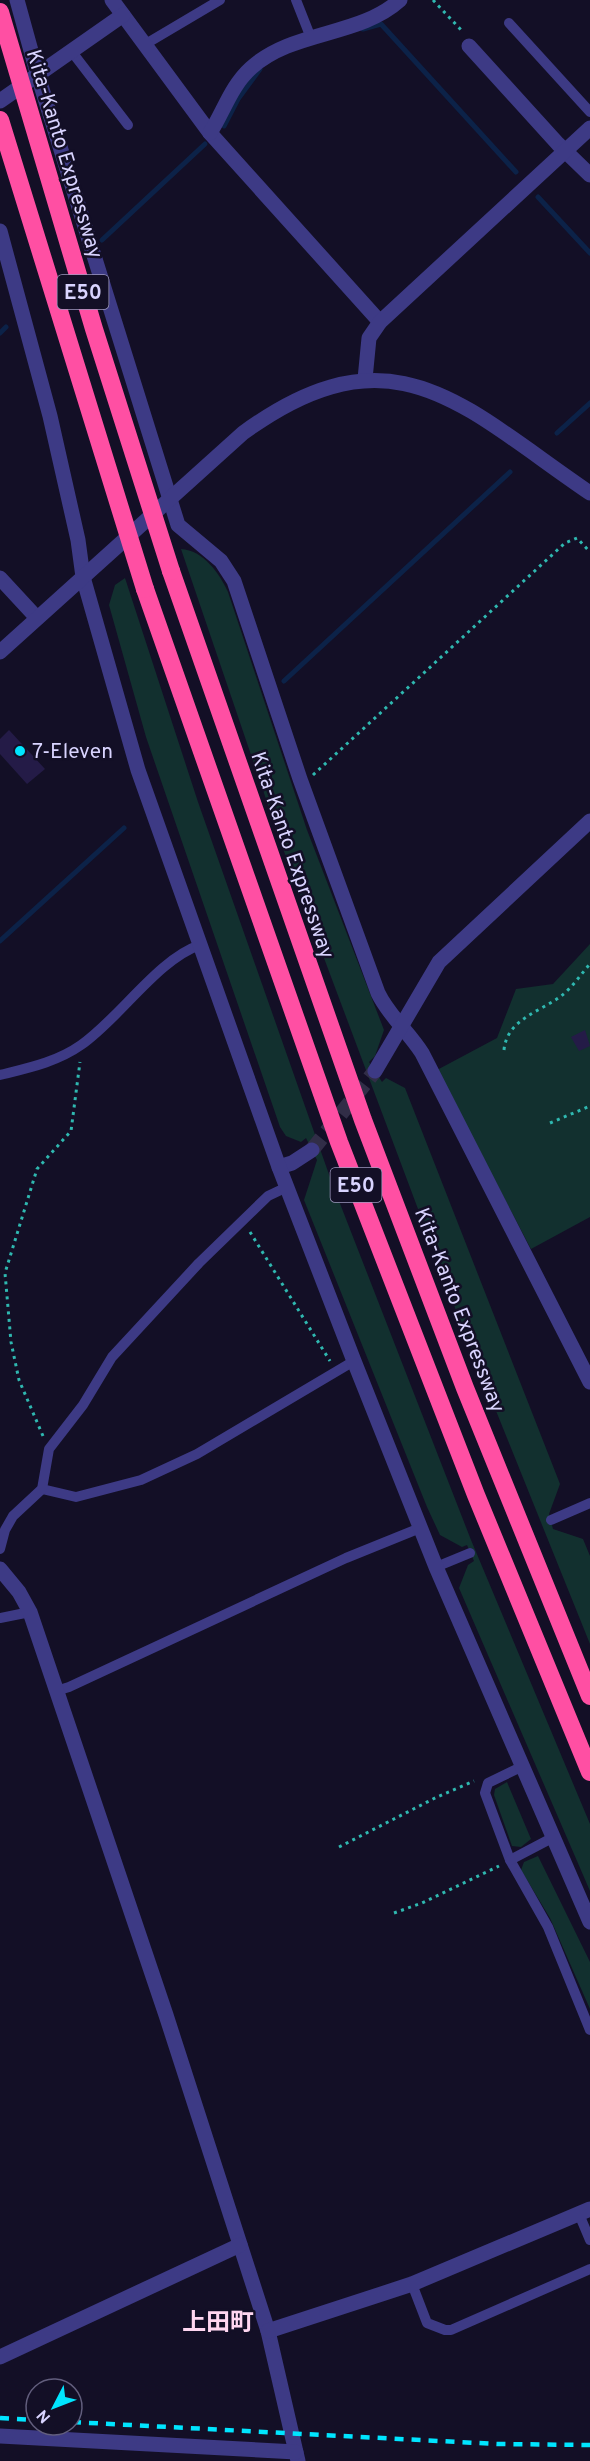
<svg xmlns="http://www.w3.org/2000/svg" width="590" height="2461" font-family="Overpass,'Noto Sans JP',sans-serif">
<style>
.green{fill:#12302f}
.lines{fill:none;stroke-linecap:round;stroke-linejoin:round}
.stream{stroke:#0c2248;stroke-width:5}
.building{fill:#241b47}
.minor-tunnel{stroke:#312d47;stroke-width:15;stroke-dasharray:15 8;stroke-linecap:butt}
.path{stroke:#2fb8b0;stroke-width:3;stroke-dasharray:3 4.5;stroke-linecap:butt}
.service{stroke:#3d3a85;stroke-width:10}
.minor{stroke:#3d3a85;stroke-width:15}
.tertiary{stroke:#3d3a85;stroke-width:15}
.motorway{stroke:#ff4fa3;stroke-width:18}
.rail{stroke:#00e5ff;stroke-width:4.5;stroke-dasharray:9 8;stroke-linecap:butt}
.motorway-bridge{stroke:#ff4fa3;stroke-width:18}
.poi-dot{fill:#00e5ff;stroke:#130f26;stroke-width:2}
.labels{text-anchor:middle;stroke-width:5;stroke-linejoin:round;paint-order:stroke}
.shield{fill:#130f26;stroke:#9e99be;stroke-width:1.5}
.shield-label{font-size:20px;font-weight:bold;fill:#d9d4ff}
.street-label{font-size:21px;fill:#d9d4ff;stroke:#130f26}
.poi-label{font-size:21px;fill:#d9d4ff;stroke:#130f26;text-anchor:start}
.quarter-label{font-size:24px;font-weight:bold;fill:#ffd6f0;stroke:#130f26}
</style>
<rect width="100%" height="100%" fill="#130f26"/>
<g class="green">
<path d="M181,549C203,550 220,574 228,592L307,830L384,1030L375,1056L369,1062L382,1082L386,1078L405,1088L560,1484L549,1514L553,1529L583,1539L590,1556V1644L463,1329L282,846Z"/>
<path d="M125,578L198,802L332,1183L471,1540L590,1824V1891L459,1588L468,1565L474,1561L467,1545L462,1547L440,1535L427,1507L304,1200L317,1160L306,1138L301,1142L286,1136L280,1127L146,737L109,605L115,585Z"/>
<path d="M590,944V1217L531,1249L437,1070L497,1038L516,989L553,984Z"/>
<path d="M507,1782L531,1839L521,1847L512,1846L494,1795L495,1789Z"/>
<path d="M538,1856L590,1962V2009L550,1918L521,1870L524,1862Z"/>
</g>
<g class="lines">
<g class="stream">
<path d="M363,29L381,24L516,172"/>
<path d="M224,126L238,99L260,69"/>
<path d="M538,197L590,253"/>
<path d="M102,240L205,144"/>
<path d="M0,333L6,327"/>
<path d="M557,433L590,403"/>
<path d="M284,681L510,472"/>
<path d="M0,941L124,828"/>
</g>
</g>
<g class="building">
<path d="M9,730L45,769L27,784L0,754V739Z"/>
<path d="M585,1030L590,1046L579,1051L571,1037Z"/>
</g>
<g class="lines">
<path class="minor-tunnel" d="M312,1150L375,1071"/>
<g class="path">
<path d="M433,0L463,32"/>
<path d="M313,775L565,543L577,538L590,552"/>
<path d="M504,1050C507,1019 540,1012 561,996C572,988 581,974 590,964"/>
<path d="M550,1123L590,1106"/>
<path d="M250,1232L330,1361"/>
<path d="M43,1436L19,1380L11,1342L5,1273L37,1169L71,1131L80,1062"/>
<path d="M339,1847L437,1797L474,1781"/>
<path d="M394,1913L422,1903L499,1866"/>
</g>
<g class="service">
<path d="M296,0L311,38"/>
<path d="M509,23L590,112"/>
<path d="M144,45L220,0"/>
<path d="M72,52L128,125"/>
<path d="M0,1075C28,1068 57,1062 81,1045C119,1019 158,959 200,945"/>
<path d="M42,1489L76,1497L141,1480L197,1454L354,1361"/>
<path d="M551,1520L590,1503"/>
<path d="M0,1549L5,1530L13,1516L42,1489L49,1449L83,1405L112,1357L199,1263L268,1196L287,1187"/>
<path d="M436,1567L470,1553"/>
<path d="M0,1618L30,1612"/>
<path d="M56,1691L69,1687L346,1558L420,1528"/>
<path d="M521,1767L488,1783L485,1793L510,1860L548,1927L590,2030"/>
<path d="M510,1860L552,1838"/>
<path d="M579,2214L590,2240"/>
<path d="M412,2284L427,2323L445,2330H451L590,2269"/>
</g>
<g class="minor">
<path d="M17,0L38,76L178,525L221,561L234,581L300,779L378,993C389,1016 408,1031 422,1053L590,1382"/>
<path d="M112,0L210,133L380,322"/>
<path d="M469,46L558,144L590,175"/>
<path d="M0,101L123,15"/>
<path d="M210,133C224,111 231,86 251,68C293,30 359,37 400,0"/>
<path d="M365,379L369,338L380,322L590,128"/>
<path d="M0,578L37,618"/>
<path d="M375,1071L439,962L590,821"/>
<path d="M279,1167L292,1163L312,1150"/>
<path d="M0,1569L19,1592L30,1612L166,2015L268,2331L298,2461"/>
<path d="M268,2331L412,2284L590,2209"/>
<path d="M0,2357L240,2245"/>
<path d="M0,2436L296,2452"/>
</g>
<g class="tertiary">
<path d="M0,231L50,416L78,540L83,577L138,770L279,1167L354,1361L436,1567L590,1922"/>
<path d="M0,652L243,433C394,323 463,407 590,493"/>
</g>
<g class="motorway">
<path d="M171,571L363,1120L465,1388L590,1696"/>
<path d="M145,589L339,1142L476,1495L590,1772"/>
</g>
<g class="rail">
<path d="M0,2418L36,2420"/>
<path d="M72,2422L497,2444L590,2445"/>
</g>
<g class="motorway-bridge">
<path d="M0,12L94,329L171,571"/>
<path d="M0,120L145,589"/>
</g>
</g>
<circle class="poi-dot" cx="20" cy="751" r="6"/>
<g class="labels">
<g class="shield">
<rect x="57.5" y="275" width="51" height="34" rx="4.5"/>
<rect x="330.5" y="1168" width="51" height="34" rx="4.5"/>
</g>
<g class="shield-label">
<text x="83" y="299">E50</text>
<text x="356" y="1192">E50</text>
</g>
<g class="street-label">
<text transform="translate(65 154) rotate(73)" y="7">Kita-Kanto Expressway</text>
<text transform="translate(293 855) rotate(71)" y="7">Kita-Kanto Expressway</text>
<text transform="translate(460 1310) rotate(69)" y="7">Kita-Kanto Expressway</text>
</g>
<g class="poi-label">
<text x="32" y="758">7-Eleven</text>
</g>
<g class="quarter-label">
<text x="218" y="2330">上田町</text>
</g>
</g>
<g transform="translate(54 2407) rotate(228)"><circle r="28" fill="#130f26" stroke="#625e7d" stroke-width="1.5"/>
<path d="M0-4.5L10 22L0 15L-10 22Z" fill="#00e5ff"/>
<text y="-9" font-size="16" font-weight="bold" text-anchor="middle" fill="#d9d4ff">N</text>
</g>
</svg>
